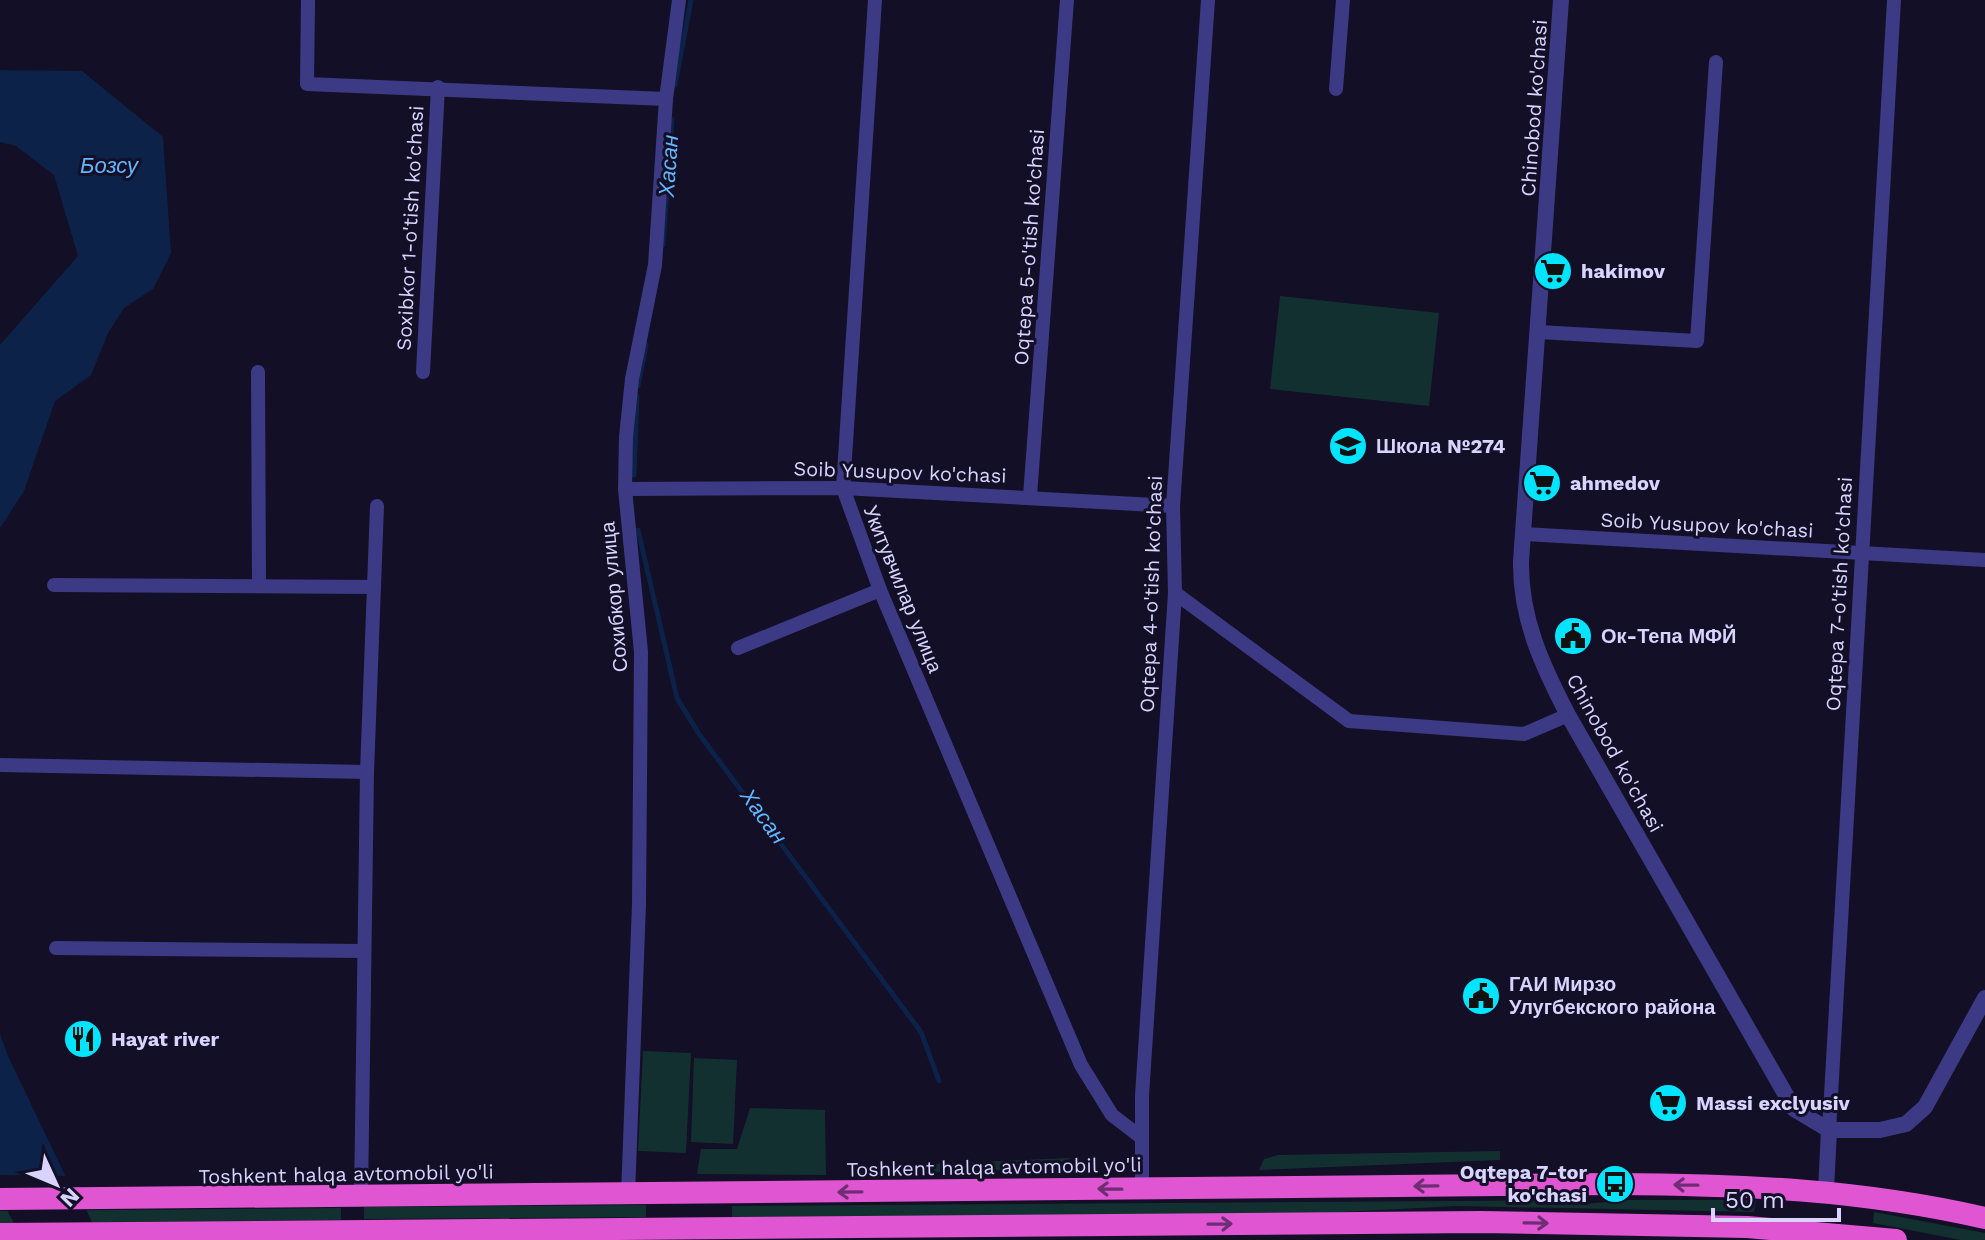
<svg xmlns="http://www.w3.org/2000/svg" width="1985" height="1240" font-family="'Work Sans',sans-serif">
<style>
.green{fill:#12302f}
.water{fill:#0c2248}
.pier{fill:#130f26}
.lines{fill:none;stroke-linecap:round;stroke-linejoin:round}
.stream{stroke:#0c2248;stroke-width:5}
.minor{stroke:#3d3a85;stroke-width:14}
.tertiary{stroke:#3d3a85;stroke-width:16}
.trunk{stroke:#e055d1;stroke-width:22}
.oneway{stroke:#6f2e73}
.labels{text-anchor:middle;stroke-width:6;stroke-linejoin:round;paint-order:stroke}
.street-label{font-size:20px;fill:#d9d4ff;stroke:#130f26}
.poi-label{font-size:20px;font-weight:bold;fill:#d9d4ff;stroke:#130f26;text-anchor:start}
.water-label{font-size:22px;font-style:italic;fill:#62b6ff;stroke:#130f26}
</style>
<rect width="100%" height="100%" fill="#130f26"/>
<g class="green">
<path d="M1280,296L1439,313L1429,406L1270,389Z"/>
<path d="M643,1051L691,1053L686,1153L638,1151Z"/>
<path d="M694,1058L737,1060L733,1144L691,1142Z"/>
<path d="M750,1108L825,1110L826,1175L697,1174L701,1149H737Z"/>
<path d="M1500,1151V1160L1259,1170L1264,1159L1278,1155Z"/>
<path d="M1070,1158L1064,1166L1051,1169L858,1174L859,1167Z"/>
<path d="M1579,1200L1585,1204L1628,1200H1756L1754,1212L1457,1206L1323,1213L732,1217V1206Z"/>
<path d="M646,1205V1217L364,1219V1207Z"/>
<path d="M341,1208V1220L0,1223V1211Z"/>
<path d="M1874,1212L1985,1233V1240H1961L1873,1223Z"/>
</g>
<g class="water">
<path d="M0,70L82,71L163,137L171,253L153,289L124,308L108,333L91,375L55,401L24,491L0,528V345L78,256L54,175L16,146L0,142Z"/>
<path d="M0,1034L8,1056L96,1240L0,1189Z"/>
</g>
<path class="pier" d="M0,1175L71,1176L100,1240H23L0,1197Z"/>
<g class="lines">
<g class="stream">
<path d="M675,85L691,0"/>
<path d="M663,245L672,119"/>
<path d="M638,386L646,345"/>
<path d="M634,475L637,396"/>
<path d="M638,530L677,698L699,734L921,1032L939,1081"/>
</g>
<g class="minor">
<path d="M308,0L307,84L666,99"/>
<path d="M875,0L843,488L880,590L1081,1065L1112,1115L1142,1138"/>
<path d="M1336,89L1343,0"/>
<path d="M1539,332L1697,341L1716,62"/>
<path d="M258,372L259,586"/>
<path d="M423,372L438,87"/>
<path d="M625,489L843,488L1173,506"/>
<path d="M1030,496L1067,0"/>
<path d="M1523,534L1985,560"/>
<path d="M54,585L374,587"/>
<path d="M1175,593L1349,721L1524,734L1568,715"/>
<path d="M738,648L880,590"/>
<path d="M0,765L367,772"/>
<path d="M56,948L364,951"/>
<path d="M1829,1130L1894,0"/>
<path d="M1142,1189V1096L1175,593L1173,506L1208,0"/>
<path d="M628,1195L639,904L641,652L625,489L626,437L632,379L655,265L666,99L679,0"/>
<path d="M361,1198L367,772L377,506"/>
</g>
<g class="tertiary">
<path d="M1561,0L1521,561C1520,618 1542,665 1568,715L1794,1109L1829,1130H1880L1906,1124L1925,1107L1985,998"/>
<path d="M1826,1190L1829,1130"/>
</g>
<g class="trunk">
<path d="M0,1199L1615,1184C1745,1185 1858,1189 1985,1218"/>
<path d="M0,1234L1481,1222L1747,1227L1896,1240"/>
</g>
</g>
<defs><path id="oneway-shaft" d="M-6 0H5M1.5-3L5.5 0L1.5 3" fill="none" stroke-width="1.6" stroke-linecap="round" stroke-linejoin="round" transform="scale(2)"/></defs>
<g class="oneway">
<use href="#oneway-shaft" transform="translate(1686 1185) rotate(-179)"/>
<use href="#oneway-shaft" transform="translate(1426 1186) rotate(179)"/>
<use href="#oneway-shaft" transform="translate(1110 1189) rotate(-179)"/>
<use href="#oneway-shaft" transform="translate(850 1192) rotate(179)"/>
<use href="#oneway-shaft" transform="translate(1536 1223) rotate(1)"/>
<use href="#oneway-shaft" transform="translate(1220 1224) rotate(-1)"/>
</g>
<defs>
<symbol id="supermarket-disc" viewBox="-11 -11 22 22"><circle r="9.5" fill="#00e5ff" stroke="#130f26"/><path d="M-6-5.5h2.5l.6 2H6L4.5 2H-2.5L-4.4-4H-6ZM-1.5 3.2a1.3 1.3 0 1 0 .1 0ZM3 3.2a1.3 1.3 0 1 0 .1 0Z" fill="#111"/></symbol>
<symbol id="school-disc" viewBox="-11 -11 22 22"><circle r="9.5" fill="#00e5ff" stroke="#130f26"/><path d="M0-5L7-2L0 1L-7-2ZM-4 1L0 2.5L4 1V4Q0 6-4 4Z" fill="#111"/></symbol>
<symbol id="civic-disc" viewBox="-11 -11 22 22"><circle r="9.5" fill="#00e5ff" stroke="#130f26"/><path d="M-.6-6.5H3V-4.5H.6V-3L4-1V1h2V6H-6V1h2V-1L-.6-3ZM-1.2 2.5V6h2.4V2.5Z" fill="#111"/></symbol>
<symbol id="restaurant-disc" viewBox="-11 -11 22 22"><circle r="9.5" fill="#00e5ff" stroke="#130f26"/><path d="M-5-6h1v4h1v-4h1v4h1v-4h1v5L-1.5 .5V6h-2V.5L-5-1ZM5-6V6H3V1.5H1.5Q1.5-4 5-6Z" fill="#111"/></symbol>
<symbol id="bus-disc" viewBox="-11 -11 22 22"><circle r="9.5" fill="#00e5ff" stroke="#130f26"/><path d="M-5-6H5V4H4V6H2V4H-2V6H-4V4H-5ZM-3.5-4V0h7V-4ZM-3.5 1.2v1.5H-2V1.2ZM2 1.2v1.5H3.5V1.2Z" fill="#111"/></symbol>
</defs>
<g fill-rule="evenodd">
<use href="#supermarket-disc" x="1531" y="249" width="44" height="44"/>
<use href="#school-disc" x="1326" y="424" width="44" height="44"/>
<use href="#supermarket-disc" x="1520" y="461" width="44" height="44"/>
<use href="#civic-disc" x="1551" y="614" width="44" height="44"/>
<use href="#civic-disc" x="1459" y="974" width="44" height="44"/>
<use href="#restaurant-disc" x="61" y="1017" width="44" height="44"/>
<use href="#supermarket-disc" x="1646" y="1081" width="44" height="44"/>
<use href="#bus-disc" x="1593" y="1162" width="44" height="44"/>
</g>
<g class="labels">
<g class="street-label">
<text transform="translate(1534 108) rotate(-86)" y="7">Chinobod ko'chasi</text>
<text transform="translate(410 228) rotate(-87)" y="7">Soxibkor 1-o'tish ko'chasi</text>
<text transform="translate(1029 247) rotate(-86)" y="7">Oqtepa 5-o'tish ko'chasi</text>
<text transform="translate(900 472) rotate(2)" y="7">Soib Yusupov ko'chasi</text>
<text transform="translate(1707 525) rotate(3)" y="7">Soib Yusupov ko'chasi</text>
<text transform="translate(903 589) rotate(68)" y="7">Укитувчилар улица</text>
<text transform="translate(1151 594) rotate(-88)" y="7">Oqtepa 4-o'tish ko'chasi</text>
<text transform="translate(1839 594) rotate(-87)" y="7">Oqtepa 7-o'tish ko'chasi</text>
<text transform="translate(614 597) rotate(-95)" y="7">Сохибкор улица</text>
<text transform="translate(1615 753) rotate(61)" y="7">Chinobod ko'chasi</text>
<text transform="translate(994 1167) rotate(-1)" y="7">Toshkent halqa avtomobil yo'li</text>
<text transform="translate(346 1174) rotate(-1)" y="7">Toshkent halqa avtomobil yo'li</text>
</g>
<g class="poi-label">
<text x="1581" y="278">hakimov</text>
<text x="1376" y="453">Школа №274</text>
<text x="1570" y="490">ahmedov</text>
<text x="1601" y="643">Ок-Тепа МФЙ</text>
<text x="1509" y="991">ГАИ Мирзо<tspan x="1509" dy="23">Улугбекского района</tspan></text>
<text x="111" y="1046">Hayat river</text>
<text x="1696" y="1110">Massi exclyusiv</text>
<text x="1587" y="1179" text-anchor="end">Oqtepa 7-tor<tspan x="1587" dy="23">ko'chasi</tspan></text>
</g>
<g class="water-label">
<text x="109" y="173">Бозсу</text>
<text transform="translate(668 166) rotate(-86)" y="8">Хасан</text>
<text transform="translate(764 816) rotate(54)" y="8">Хасан</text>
</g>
</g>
<g transform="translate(56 1184) rotate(134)" stroke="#130f26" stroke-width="6" paint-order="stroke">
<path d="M0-6L14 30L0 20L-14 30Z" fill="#d9d4ff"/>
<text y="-12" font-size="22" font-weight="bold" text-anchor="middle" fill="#d9d4ff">N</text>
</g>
<path d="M1713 1208v12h126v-12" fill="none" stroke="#d9d4ff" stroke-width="4"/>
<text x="1725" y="1208" font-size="24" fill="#d9d4ff" stroke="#130f26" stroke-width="6" paint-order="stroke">50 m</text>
</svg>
